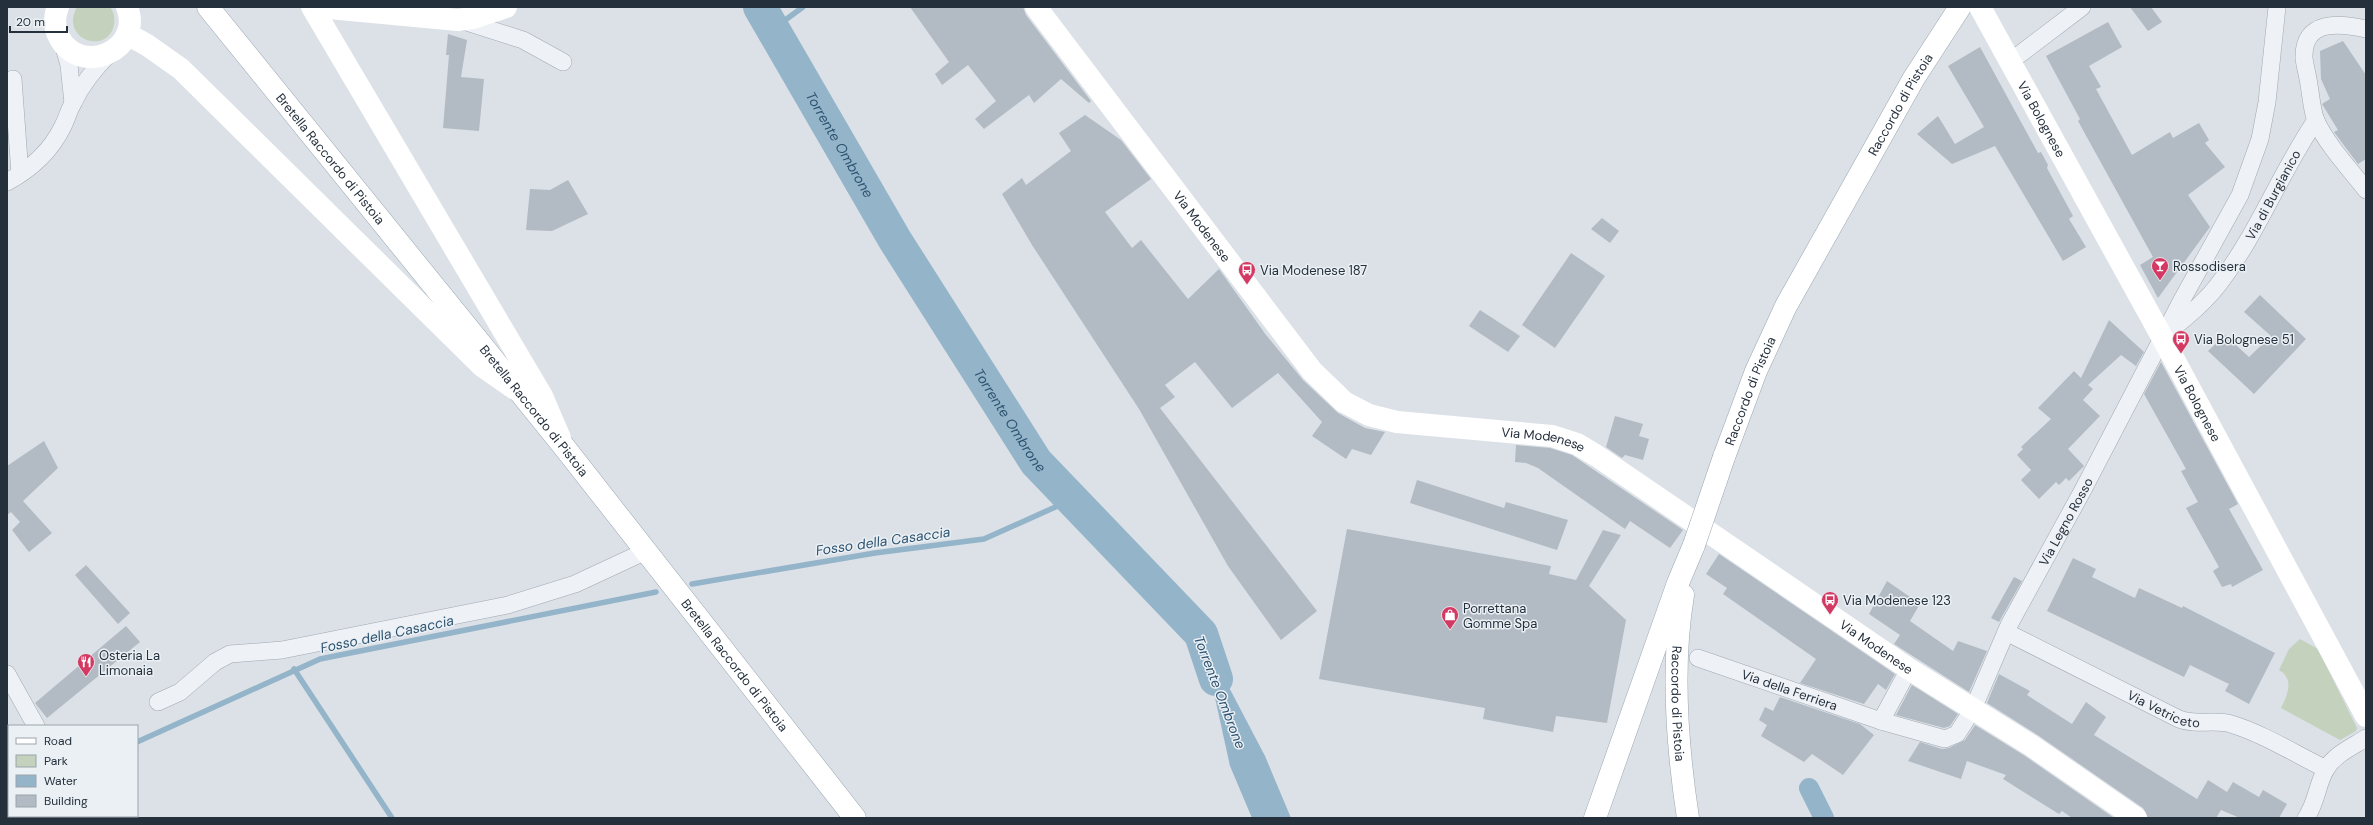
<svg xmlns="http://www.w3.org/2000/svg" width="2373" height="825" font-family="'DM Sans',sans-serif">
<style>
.green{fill:#c4d1bc}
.water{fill:#94b4c9}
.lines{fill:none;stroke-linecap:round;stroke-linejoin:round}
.stream{stroke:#94b4c9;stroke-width:5.5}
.canal{stroke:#94b4c9;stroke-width:20}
.river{stroke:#94b4c9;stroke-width:34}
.building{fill:#b2bbc3}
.street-casing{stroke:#a1a8b1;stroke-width:18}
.primary-casing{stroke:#9aa7b3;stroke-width:23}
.street{stroke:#eef1f5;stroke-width:17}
.secondary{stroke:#fff;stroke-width:22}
.primary{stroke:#fff;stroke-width:22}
.primary-bridge-casing{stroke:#9aa7b3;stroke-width:23;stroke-linecap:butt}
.primary-bridge{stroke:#fff;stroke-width:22}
.labels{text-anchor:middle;stroke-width:3;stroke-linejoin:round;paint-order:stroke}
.street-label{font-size:13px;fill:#25303d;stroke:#ebf0f4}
.poi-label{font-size:13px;fill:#25303d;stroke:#ebf0f4;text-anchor:start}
.water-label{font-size:14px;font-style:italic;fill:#2e5472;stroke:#ebf0f4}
</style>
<rect width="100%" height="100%" fill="#dbe1e7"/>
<g class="green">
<path d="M77,7H110C114,12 115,18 114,25C107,56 59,39 77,7Z"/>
<path d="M2300,639L2318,649L2357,728L2356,731L2340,740L2281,708C2287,696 2295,679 2279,670L2289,649Z"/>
</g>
<path class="water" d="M1201,634L1265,756L1291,818H1252L1230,766Z"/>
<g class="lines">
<g class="stream">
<path d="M773,29L803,7"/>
<path d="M692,584L875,553L984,539L1071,500"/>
<path d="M294,669L392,818"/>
<path d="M137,742L320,659L656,592"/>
<path d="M7,788H9"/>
</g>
<path class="canal" d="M1809,788L1824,818"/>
<path class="river" id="s1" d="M760,7L895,240L1036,462L1201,634L1216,679"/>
</g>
<g class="building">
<path d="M910,7H1023L1026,15L1091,101L1089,103L1061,79L1034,103L1029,95L984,129L975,119L996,101L968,65L942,85L935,74L949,62Z"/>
<path d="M2130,7H2151L2162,22L2148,31Z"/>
<path d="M2108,22L2122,47L2089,66L2101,87L2096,89L2132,155L2170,132L2173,138L2199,123L2209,140L2205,143L2225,167L2188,195L2210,227L2158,298L2140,265L2153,257L2078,121L2080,119L2046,56Z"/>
<path d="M448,34L467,40L461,77L484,79L479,131L443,128L449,55H446Z"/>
<path d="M2343,41L2366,75V159L2358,164L2334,132L2338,130L2322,104L2330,99L2321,79L2320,51Z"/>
<path d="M1980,47L2038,153L2041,152L2048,165L2047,168L2073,216L2069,219L2086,247L2063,261L1995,146L1952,164L1917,134L1938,116L1955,144L1984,127L1948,66Z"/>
<path d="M1085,115L1121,140L1151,179L1105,212L1132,248L1141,240L1188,299L1219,269L1266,335L1303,380L1338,413L1365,428L1385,432L1371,455L1352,449L1346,459L1312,436L1322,422L1278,373L1232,408L1195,362L1165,385L1175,397L1160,408L1317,611L1281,640L1228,566L1139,409L1032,245L1002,194L1022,178L1026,185L1071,151L1059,133Z"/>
<path d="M568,180L588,214L552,231L526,230L530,189L550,190Z"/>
<path d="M1602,218L1619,231L1610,243L1591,229Z"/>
<path d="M1571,253L1605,276L1555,348L1522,325Z"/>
<path d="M2260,295L2306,339L2254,394L2208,351L2225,335L2249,357L2271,336L2244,312Z"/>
<path d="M1480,310L1520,336L1508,352L1469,326Z"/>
<path d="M2109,320L2144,352L2136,366L2121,355L2088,385L2093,389L2083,400L2100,416L2068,449L2084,466L2069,481L2066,478L2059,485L2056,482L2039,499L2021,480L2031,470L2017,455L2023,449L2021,447L2051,419L2038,408L2074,371L2081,378Z"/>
<path d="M2161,362L2238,504L2229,509L2263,570L2232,587L2231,584L2222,587L2213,571L2219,567L2186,508L2198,502L2181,471L2186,469L2144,394Z"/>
<path d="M1615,416L1643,424L1639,436L1649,439L1643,460L1625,455L1622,458L1606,447Z"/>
<path d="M44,441L58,468L23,501L52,533L29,552L12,530L20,522L11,512L7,515V466Z"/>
<path d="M1516,445L1550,448L1572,455L1683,530L1670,548L1630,521L1625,529L1538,468L1526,463L1515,462Z"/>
<path d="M1417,480L1504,508L1506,502L1568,520L1557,550L1410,503Z"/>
<path d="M1347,529L1551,566L1549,574L1576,580L1603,530L1621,535L1589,586L1626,620L1607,723L1556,716L1553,732L1483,719L1485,708L1319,679Z"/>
<path d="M1719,554L1895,674L1886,690L1878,684L1864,704L1800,683L1816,659L1723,594L1727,588L1706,574Z"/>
<path d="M2073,558L2096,569L2092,577L2135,598L2139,588L2182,608L2183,606L2275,653L2249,704L2225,691L2229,684L2190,665L2184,677L2047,611Z"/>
<path d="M86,565L130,613L118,624L75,575Z"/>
<path d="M2014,577L2022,581L1999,622L1991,618Z"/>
<path d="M1887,581L1920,604L1910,621L1953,651L1958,641L1987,651L1969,692L1894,644L1900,635L1869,614Z"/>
<path d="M126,626L140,642L47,718L35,703Z"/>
<path d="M1999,674L2030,691L2027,695L2072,724L2086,702L2106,717L2094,735L2197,799L2208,780L2227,792L2233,782L2259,797L2263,790L2287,804L2279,818H2240L2221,810L2216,818H2148L2143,808L2039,736L1987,703Z"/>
<path d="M1912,685L1958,714L1950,726L1944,728L1896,715Z"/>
<path d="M1780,697L1860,724L1874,735L1843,775L1812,754L1804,762L1761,736L1767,725L1759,720L1765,707L1773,711Z"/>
<path d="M1975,725L2025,756L2114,818H2072L2062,811L2059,814L2003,779L2006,775L1967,761L1961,779L1908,761L1920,742L1942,749L1949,748L1965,740Z"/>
</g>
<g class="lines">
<defs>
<g id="street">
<path d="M460,20L523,40L563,62"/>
<path d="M2366,29C2340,23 2303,19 2304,58C2305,67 2308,76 2309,85C2311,96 2312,111 2316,121C2328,146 2349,168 2366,190"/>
<path d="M63,44L69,65L73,103"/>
<path d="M2011,61L2082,7"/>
<path d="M13,79L20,174"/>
<path d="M7,182C31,169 51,151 63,126C67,118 69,110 73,103C82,84 95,68 110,53"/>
<path id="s2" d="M2169,331C2186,318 2204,303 2218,285C2257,235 2280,173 2316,120"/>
<path id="s3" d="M2006,632L2179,719C2197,726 2214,719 2231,724C2264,734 2295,754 2326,769"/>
<path id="s4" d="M1698,658L1881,721L1945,739L1957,734L1973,709L2009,625L2084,488L2183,298L2240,195L2260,139L2267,102L2277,7"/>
<path d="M7,674L36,726"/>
<path d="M158,702L180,692L215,662L230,654L282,650L508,605L575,584L646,551"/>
<path d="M1881,721L1909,669"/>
<path d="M73,816V818"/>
<path d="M2306,818C2317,802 2317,784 2326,769C2335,754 2352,747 2366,738"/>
</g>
<g id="primary">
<path id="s7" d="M208,7L565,448L855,818"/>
<path id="s8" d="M1724,457L1756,371L1786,306L1914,78L1960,7"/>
<path id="s9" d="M1683,595C1671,667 1677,746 1688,818"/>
<path d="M1595,818L1678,583L1694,545"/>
</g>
</defs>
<use href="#street" class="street-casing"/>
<use href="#primary" class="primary-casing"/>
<use href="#street" class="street"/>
<g class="secondary">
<path d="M58,7C54,16 54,28 59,37C80,78 144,50 127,7"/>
<path d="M312,7L542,396L560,438"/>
<path d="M318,7L458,20L473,18L506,7"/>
<path id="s5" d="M1036,7L1312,371L1344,402L1369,415L1397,422L1552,436L1577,444L1597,456L1909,669L2032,746L2136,818"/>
<path id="s6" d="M1980,7L2162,337L2366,716"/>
<path d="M127,34L147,45L181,69L482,366L515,389"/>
</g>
<use href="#primary" class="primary"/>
<defs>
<path id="primary-bridge" d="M1694,545L1724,457"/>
</defs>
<use href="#primary-bridge" class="primary-bridge-casing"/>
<use href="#primary-bridge" class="primary-bridge"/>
</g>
<defs>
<symbol id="bar-pin" viewBox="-11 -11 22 30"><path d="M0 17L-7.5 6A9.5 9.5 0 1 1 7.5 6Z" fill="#d33962" stroke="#ebf0f4"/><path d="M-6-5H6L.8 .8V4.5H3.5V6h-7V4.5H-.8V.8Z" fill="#fff"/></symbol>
<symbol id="bus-pin" viewBox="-11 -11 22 30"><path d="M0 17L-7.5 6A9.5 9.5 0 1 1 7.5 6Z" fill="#d33962" stroke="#ebf0f4"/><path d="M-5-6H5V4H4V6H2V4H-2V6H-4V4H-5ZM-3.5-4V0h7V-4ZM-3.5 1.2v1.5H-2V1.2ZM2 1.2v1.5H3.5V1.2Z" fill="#fff"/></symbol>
<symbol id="shop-pin" viewBox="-11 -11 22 30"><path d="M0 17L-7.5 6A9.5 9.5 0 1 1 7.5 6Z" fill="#d33962" stroke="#ebf0f4"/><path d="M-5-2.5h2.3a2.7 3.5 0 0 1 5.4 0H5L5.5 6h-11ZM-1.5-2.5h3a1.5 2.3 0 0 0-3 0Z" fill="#fff"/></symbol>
<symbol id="restaurant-pin" viewBox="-11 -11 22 30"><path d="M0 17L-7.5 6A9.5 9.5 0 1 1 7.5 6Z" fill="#d33962" stroke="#ebf0f4"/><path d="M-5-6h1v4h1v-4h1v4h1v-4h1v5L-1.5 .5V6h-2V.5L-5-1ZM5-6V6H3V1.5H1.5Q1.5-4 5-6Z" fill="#fff"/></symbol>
</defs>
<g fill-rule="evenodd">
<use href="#bar-pin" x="2150" y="256" width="20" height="27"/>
<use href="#bus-pin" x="1237" y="260" width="20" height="27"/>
<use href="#bus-pin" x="2171" y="329" width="20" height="27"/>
<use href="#bus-pin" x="1820" y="590" width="20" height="27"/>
<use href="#shop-pin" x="1440" y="605" width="20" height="27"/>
<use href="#restaurant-pin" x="76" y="652" width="20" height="27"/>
</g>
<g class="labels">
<g class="street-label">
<text dy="5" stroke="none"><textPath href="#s8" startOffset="395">Raccordo di Pistoia</textPath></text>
<text dy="5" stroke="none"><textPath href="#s6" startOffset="128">Via Bolognese</textPath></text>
<text dy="5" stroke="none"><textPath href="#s7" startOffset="195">Bretella Raccordo di Pistoia</textPath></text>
<text dy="5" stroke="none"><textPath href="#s2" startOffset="173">Via di Burgianico</textPath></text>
<text dy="5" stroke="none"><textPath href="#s5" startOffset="275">Via Modenese</textPath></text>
<text dy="5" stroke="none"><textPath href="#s8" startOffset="71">Raccordo di Pistoia</textPath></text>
<text dy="5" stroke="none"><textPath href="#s6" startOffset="452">Via Bolognese</textPath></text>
<text dy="5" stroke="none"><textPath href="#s7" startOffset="519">Bretella Raccordo di Pistoia</textPath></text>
<text dy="5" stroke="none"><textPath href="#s5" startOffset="706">Via Modenese</textPath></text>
<text dy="5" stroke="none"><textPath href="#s4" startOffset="512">Via Legno Rosso</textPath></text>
<text dy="5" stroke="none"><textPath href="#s5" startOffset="1102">Via Modenese</textPath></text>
<text dy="5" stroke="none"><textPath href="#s7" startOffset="843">Bretella Raccordo di Pistoia</textPath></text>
<text dy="5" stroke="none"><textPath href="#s4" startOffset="97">Via della Ferriera</textPath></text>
<text dy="5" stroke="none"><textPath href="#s9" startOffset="109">Raccordo di Pistoia</textPath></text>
<text dy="5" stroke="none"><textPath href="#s3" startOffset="176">Via Vetriceto</textPath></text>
</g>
<g class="poi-label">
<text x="2173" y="271">Rossodisera</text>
<text x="1260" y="275">Via Modenese 187</text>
<text x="2194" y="344">Via Bolognese 51</text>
<text x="1843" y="605">Via Modenese 123</text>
<text x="1463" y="613">Porrettana<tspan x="1463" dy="15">Gomme Spa</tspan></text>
<text x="99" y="660">Osteria La<tspan x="99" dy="15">Limonaia</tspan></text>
</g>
<g class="water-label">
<text dy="5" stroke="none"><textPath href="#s1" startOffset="159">Torrente Ombrone</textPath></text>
<text dy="5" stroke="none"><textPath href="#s1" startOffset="483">Torrente Ombrone</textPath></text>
<text transform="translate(883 541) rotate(-8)" y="5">Fosso della Casaccia</text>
<text transform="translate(387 634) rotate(-12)" y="5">Fosso della Casaccia</text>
<text transform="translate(1220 692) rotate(69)" y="5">Torrente Ombrone</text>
</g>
</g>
<rect width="2373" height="825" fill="none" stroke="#25303d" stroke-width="16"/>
<rect x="8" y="725" width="130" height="92" fill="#ebf0f4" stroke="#9ca3ab"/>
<rect x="16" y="738" width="20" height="6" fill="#ffffff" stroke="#9ca3ab"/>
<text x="44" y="745" font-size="12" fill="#25303d">Road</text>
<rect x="16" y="755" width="20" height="12" fill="#c4d1bc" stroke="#9ca3ab"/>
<text x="44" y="765" font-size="12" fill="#25303d">Park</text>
<rect x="16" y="775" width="20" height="12" fill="#94b4c9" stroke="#9ca3ab"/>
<text x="44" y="785" font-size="12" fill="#25303d">Water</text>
<rect x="16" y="795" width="20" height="12" fill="#b2bbc3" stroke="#9ca3ab"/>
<text x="44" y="805" font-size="12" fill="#25303d">Building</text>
<path d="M10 26v6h57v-6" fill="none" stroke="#25303d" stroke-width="2"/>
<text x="16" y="26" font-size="12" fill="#25303d" stroke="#ebf0f4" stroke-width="3" paint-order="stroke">20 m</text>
</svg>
